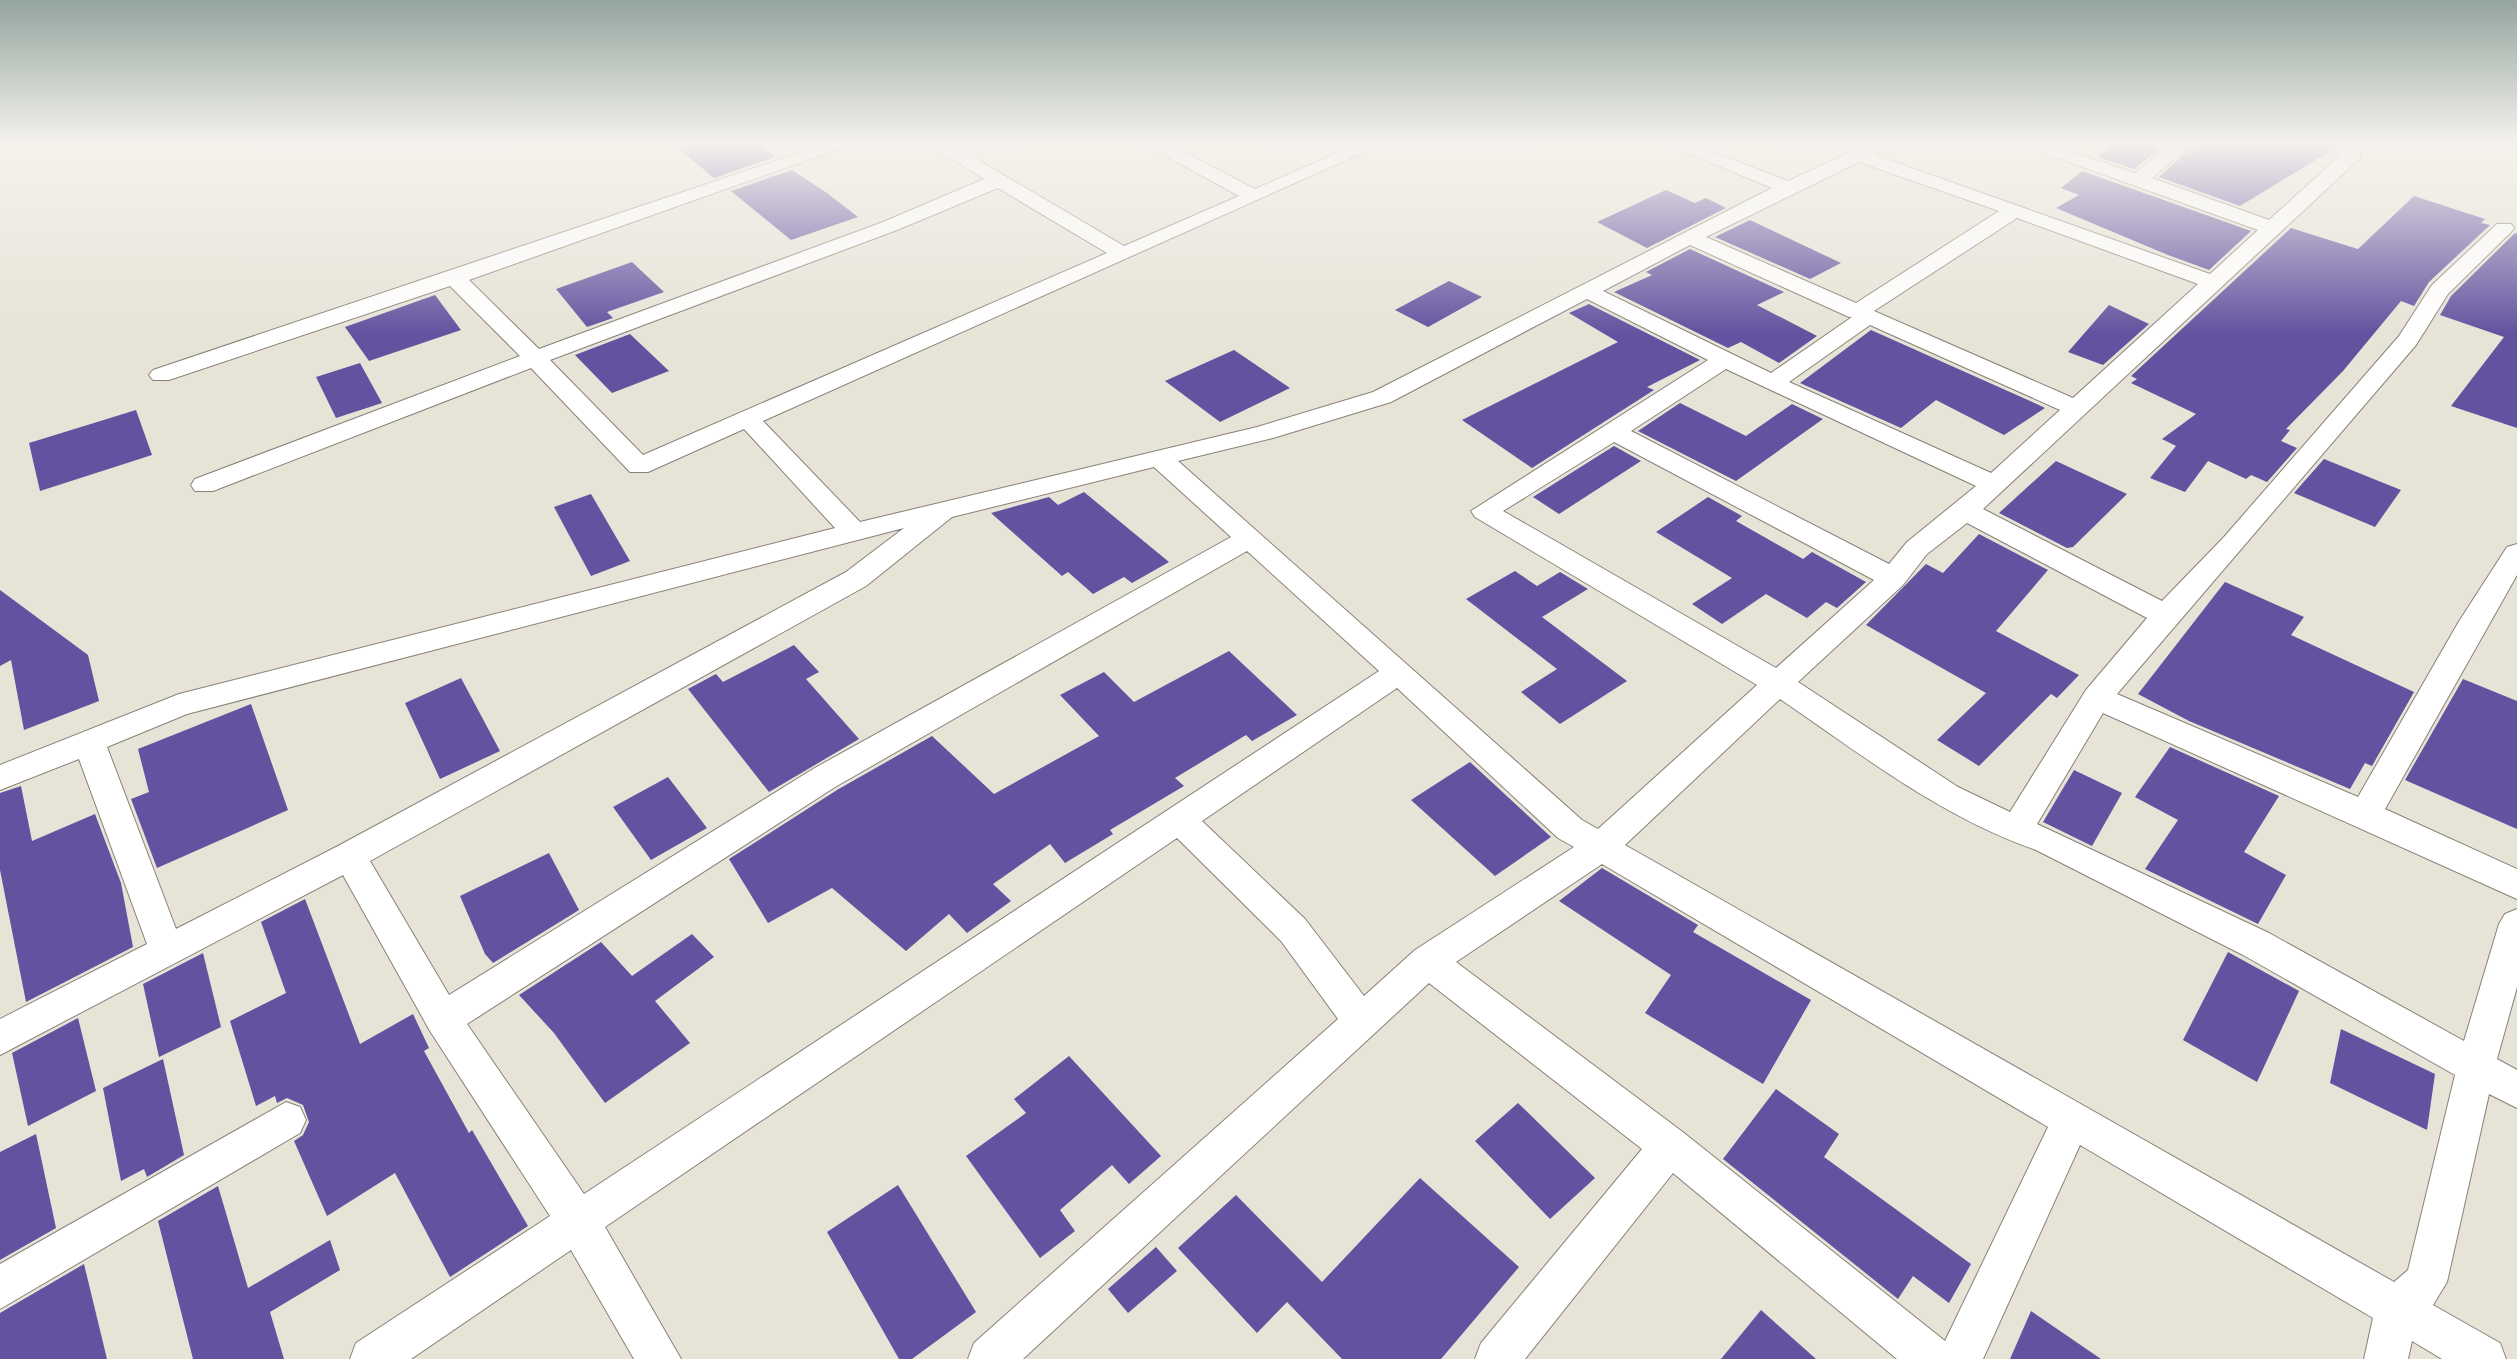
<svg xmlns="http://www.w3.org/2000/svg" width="2517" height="1359" font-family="Commissioner,sans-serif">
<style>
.building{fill:#62529f}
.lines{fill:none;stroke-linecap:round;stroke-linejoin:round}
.minor-casing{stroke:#878177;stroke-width:2}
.minor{fill:#fff;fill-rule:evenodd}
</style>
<rect width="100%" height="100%" fill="#e8e3d7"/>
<g class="building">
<path d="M673,144H758L775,157L714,178Z"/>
<path d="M2114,144H2165L2134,169L2098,157Z"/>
<path d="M2196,144H2342L2240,206L2159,177Z"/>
<path d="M792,170L827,193L858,217L791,240L731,191Z"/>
<path d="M2082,171L2251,231L2209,270L2168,255L2056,208L2079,195L2061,188Z"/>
<path d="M1666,190L1695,203L1706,198L1726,208L1647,248L1597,222Z"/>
<path d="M2414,196L2485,219L2481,223L2490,225L2429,282L2414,306L2401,301L2343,371L2286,429L2290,430L2281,441L2297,448L2267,482L2251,475L2246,479L2208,461L2185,492L2150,478L2176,446L2162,439L2196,414L2131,383L2137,379L2131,376L2291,228L2358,249Z"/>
<path d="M1750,220L1841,263L1810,279L1715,237Z"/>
<path d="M2515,233L2517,234V428L2451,406L2504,337L2440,315L2451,296Z"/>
<path d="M1690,249L1784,292L1757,305L1817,336L1779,363L1741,342L1728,348L1614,292L1652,275L1646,272Z"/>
<path d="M632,262L664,292L607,312L613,318L587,327L556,289Z"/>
<path d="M1449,281L1482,297L1428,327L1395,310Z"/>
<path d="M435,295L461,330L369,361L345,327Z"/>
<path d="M1589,304L1700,360L1647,387L1654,390L1532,468L1462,420L1618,342L1569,313Z"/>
<path d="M2109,305L2149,324L2103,365L2068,352Z"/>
<path d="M1871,330L2039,405L2045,408L2004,435L1936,400L1901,428L1800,383Z"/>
<path d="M630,334L669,371L612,393L575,355Z"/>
<path d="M1234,350L1290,388L1220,422L1165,381Z"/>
<path d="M360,363L382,403L336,418L316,377Z"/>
<path d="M1680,403L1746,436L1792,404L1823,419L1736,481L1638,431Z"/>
<path d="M136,410L152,455L40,491L29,443Z"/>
<path d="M1614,446L1641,461L1559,514L1533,497Z"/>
<path d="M2324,459L2401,490L2375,527L2294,493Z"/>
<path d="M2056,461L2127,494L2073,547L2067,548L1999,513Z"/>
<path d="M1084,492L1169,562L1132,583L1124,577L1093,594L1068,572L1062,576L991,513L1049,497L1058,505Z"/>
<path d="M591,494L630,561L591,576L554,507Z"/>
<path d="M1708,497L1742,516L1736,521L1803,559L1812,552L1866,582L1837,608L1826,602L1807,618L1766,594L1722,624L1692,604L1732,578L1656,532Z"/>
<path d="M1979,534L2048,570L1996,631L2079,675L2057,698L2051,694L1979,766L1937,740L1986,693L1866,625L1926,564L1943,573Z"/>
<path d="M1515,571L1537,586L1560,572L1588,589L1542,617L1627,681L1560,724L1521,692L1557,669L1466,599Z"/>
<path d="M2225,582L2304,617L2291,635L2414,692L2372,766L2365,763L2350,789L2189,721L2138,694Z"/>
<path d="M0,590L88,655L99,701L24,730L11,660L0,666Z"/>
<path d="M794,645L819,672L806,679L859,739L769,792L688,689L716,674L723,682Z"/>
<path d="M1229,651L1297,715L1252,741L1246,735L1175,778L1184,786L1110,830L1113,834L1065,863L1050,844L993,884L1011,901L967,933L949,914L906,951L832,888L768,923L729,859L837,790L932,736L994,794L1099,736L1060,695L1104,672L1134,702Z"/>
<path d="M461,678L500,751L440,779L405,703Z"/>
<path d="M2463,679L2517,701V829L2405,780Z"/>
<path d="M251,704L288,810L157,868L131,799L149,792L138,749Z"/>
<path d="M2170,747L2279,796L2244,852L2286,875L2258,924L2145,869L2178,820L2135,797Z"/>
<path d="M1470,762L1551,837L1495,876L1411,800Z"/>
<path d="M2074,770L2122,793L2092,846L2043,822Z"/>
<path d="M668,777L707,828L651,860L613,807Z"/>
<path d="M21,786L32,841L95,814L121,883L133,947L26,1002L0,870V793Z"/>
<path d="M549,853L579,910L493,963L485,954L460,896Z"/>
<path d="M1602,868L1698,925L1693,932L1811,1000L1763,1084L1645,1013L1671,975L1559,901Z"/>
<path d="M305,899L360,1044L413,1014L429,1048L424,1051L469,1133L472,1130L528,1226L450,1277L395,1173L327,1216L294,1141L303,1135L309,1122L303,1105L287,1098L277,1103L275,1096L256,1106L230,1021L286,993L261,922Z"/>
<path d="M692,934L714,957L655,1001L690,1043L605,1103L554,1033L519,995L601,942L632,976Z"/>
<path d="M2228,952L2299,991L2257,1082L2183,1040Z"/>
<path d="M203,953L221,1027L159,1057L143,984Z"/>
<path d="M78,1018L96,1091L28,1126L12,1053Z"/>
<path d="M2341,1029L2435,1074L2427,1130L2330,1083Z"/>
<path d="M1069,1056L1161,1156L1129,1184L1112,1165L1060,1210L1075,1231L1040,1258L966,1156L1026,1113L1014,1099Z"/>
<path d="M163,1059L184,1155L147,1177L144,1169L121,1181L103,1088Z"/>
<path d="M1776,1089L1839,1134L1824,1157L1971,1264L1949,1303L1913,1276L1898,1299L1723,1159Z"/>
<path d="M1518,1103L1595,1178L1550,1219L1475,1141Z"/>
<path d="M36,1134L56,1228L0,1260V1152Z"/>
<path d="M1420,1178L1519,1267L1441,1359H1342L1287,1302L1257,1333L1178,1248L1236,1195L1322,1282Z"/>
<path d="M898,1185L976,1312L912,1359H899L827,1232Z"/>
<path d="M218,1186L248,1288L330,1240L340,1270L270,1312L284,1359H193L158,1221Z"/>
<path d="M1156,1247L1177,1271L1128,1313L1108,1289Z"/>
<path d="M84,1264L107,1359H0V1313Z"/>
<path d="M1761,1310L1816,1359H1721Z"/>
<path d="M2031,1311L2101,1359H2010Z"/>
</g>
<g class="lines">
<defs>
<g id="minor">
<path d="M826,144H853L469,280L539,349L883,222L984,179L929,144H951L1124,246L1239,196L1144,144H1168L1255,189L1357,144H1382L763,421L860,522L1257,427L1373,392L1772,188L1666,144H1692L1788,181L1868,144H1892L1875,155L2210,274L2258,230L2019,144H2047L2135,173L2171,144H2192L2152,178L2269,220L2346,150H2360V158L1983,509L2162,601L2224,537L2399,336L2432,285L2497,224H2511L2514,228L2511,232L2448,294L2416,345L2117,694L2358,797L2458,623L2507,547L2517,544V575L2385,809L2517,869V899L2103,713L2037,824L2269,933L2464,1041L2499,924L2505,914L2517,909V987L2497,1059L2517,1070V1108L2489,1094L2447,1282L2433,1305L2500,1343L2506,1359H2442L2412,1341L2408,1359H2364L2373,1318L2080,1145L1983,1359H1897L1673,1173L1525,1359H1475L1481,1343L1642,1149L1429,983L1023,1359H968L974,1343L1338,1019L1281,941L1177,838L605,1227L681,1359H634L571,1250L411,1359H350L356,1343L550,1216L430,1031L343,875L0,1055V1019L147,944L79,759L0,790V765L179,694L835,528L744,429L648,472H630L531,368L213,491H195L191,485L195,479L520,356L450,286L169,380H153L149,375L153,370ZM1859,162L1999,211L1856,303L1706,237ZM998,188L1107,253L643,455L550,360L897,230ZM2017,218L2198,284L2073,398L1874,311ZM1690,245L1849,317H1852L1771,373L1603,291ZM1587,299L1708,360L1471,511L1475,517L1757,685L1598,829L1582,820L1178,461L1273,438L1391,402ZM1870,325L2060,410L1991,473L1789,382ZM1726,369L1976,486L1907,542L1889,564L1631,431ZM1614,442L1874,580L1776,668L1503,511ZM1154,467L1231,537L813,769L449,995L370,861L866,586L952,517ZM1967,523L2147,618L2086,690L2010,812L1958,787L1798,682L1903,585L1927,554ZM904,528L846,572L338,846L176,929L107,747L187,714ZM1247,551L1379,671L584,1194L467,1024L835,787ZM1397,688L1558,838L1574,847L1415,950L1364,996L1305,919L1202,821ZM1780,699C1862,755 1941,817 2036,850L2243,955L2455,1075L2408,1270L2394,1282L1625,845ZM1602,864L2048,1127L1945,1341L1684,1133L1456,962Z"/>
<path d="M286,1102L300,1107L306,1120L300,1133L0,1309V1264Z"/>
</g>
</defs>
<use href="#minor" class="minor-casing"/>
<use href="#minor" class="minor"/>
</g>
<linearGradient id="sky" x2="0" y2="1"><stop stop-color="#94a59e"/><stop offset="0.43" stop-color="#f5f2ed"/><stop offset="1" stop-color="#f5f2ed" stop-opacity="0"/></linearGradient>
<rect width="2517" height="334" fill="url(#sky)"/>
</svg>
